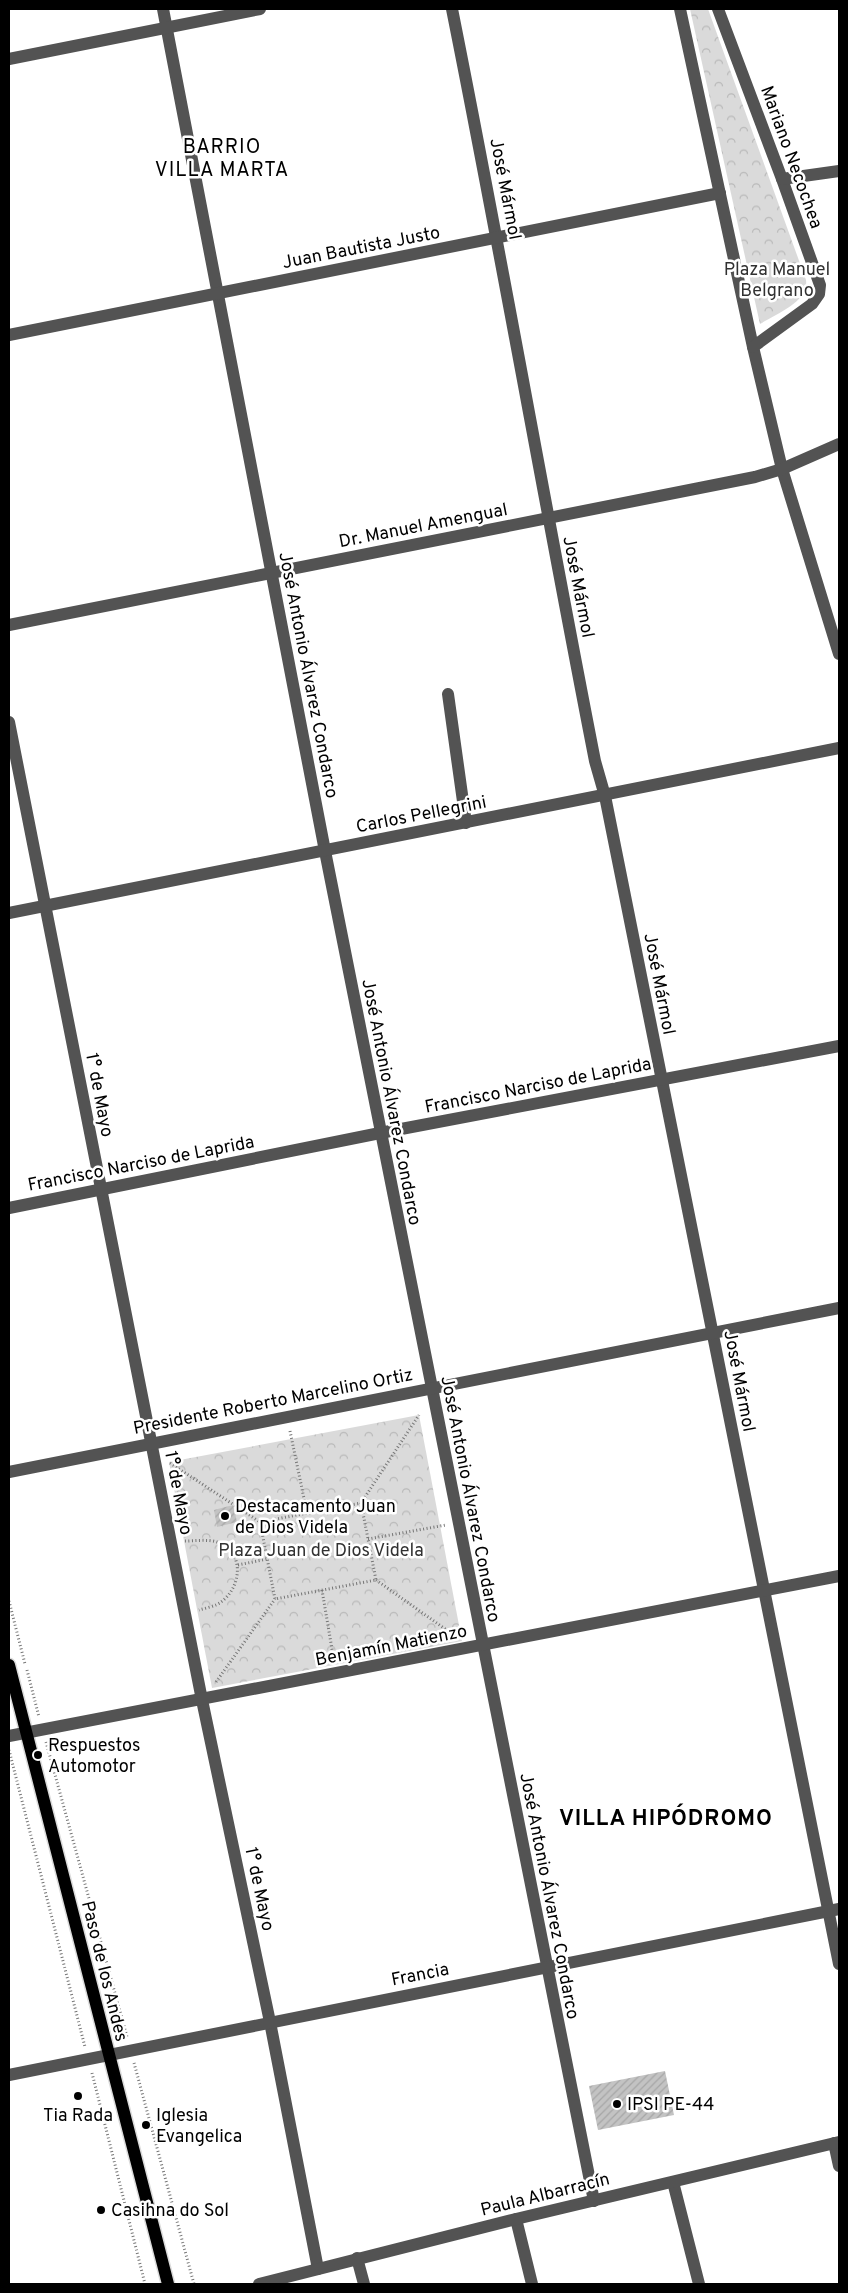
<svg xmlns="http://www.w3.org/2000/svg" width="848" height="2293" font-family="Overpass,sans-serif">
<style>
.forest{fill:url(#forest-crowns)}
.building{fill:url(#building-hatch)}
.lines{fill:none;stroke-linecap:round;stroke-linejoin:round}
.major-casing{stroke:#dbdbdb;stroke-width:15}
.path{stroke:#757575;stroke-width:3;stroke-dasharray:1 2.5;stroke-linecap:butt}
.minor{stroke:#535353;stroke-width:12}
.major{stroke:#000;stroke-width:12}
.poi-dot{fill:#000;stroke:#fff;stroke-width:2}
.labels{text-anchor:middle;stroke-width:5;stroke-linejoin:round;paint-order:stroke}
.street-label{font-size:18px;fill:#000;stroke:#fff}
.park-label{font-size:18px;fill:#313131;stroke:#fff}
.poi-label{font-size:18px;fill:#000;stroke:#fff;text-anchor:start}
.quarter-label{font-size:20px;letter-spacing:1px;fill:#000;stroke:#fff}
.district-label{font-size:22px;font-weight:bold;letter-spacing:1px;fill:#000;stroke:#fff}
</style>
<defs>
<pattern id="forest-crowns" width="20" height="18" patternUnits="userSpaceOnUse" patternTransform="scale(1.25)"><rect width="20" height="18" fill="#dadada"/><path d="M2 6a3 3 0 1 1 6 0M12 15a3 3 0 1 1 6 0" fill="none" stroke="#b9b9b9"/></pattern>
<pattern id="building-hatch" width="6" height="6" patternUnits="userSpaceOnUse" patternTransform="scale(1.25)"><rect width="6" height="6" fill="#c3c3c3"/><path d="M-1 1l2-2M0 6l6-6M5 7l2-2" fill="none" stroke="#a6a6a6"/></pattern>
</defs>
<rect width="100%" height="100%" fill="#fff"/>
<g class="forest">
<path d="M690,9H708L806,280C809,302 776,314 760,324Z"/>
<path d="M419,1415L462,1641L212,1688L169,1462Z"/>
</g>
<g class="building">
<path d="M233,1505L237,1522L217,1527L214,1510Z"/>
<path d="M665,2071L674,2115L598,2130L589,2086Z"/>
</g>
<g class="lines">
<defs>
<path id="major" d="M9,1665L168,2284"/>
</defs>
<use href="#major" class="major-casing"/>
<g class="path">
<path d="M290,1431L307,1513"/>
<path d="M170,1463L260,1522L361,1503L376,1580L275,1599L260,1522"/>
<path d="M361,1503L419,1415"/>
<path d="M368,1539L446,1525"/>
<path d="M185,1541C194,1541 208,1539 217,1542C245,1551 242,1587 221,1602C216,1606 206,1608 199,1610"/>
<path d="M238,1565L267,1559"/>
<path d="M376,1580L455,1636"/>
<path d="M322,1590L334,1661"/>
<path d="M9,1601L25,1664"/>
<path d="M27,1670L39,1717"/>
<path d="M216,1682L275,1599"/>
<path d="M46,1742L127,2037"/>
<path d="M9,1750L85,2047"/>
<path d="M134,2063L194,2284"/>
<path d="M92,2073L145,2284"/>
</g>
<g class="minor">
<path d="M163,9L325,851L594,2201"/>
<path d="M452,9C502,259 546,511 595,761L605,796L839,1964"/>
<path d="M680,9L753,347L782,469L839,654"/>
<path d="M718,9L782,179L820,285L819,294L812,304L753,347"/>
<path d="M9,59L260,9"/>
<path d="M782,179L839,171"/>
<path d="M9,335L720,193"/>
<path d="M9,625L755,477L782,469L839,444"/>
<path d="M448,694L466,823"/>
<path d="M9,722L202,1700L270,2022L318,2269"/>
<path d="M9,913L839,748"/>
<path d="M9,1208L380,1133L839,1046"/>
<path d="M9,1472L839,1308"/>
<path d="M9,1736L839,1576"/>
<path d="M9,2075L839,1909"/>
<path d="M834,2143L839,2166"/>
<path d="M673,2182L699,2284"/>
<path d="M516,2219L532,2284"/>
<path d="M357,2258L364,2284"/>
<path d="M259,2284L516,2219L839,2142"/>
</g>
<use href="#major" class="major"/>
</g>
<g class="poi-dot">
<circle cx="225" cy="1516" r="5"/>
<circle cx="38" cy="1755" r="5"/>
<circle cx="78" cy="2096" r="5"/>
<circle cx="617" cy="2104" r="5"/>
<circle cx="146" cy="2125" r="5"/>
<circle cx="101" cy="2210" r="5"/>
</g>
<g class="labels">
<g class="street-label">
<text transform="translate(792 157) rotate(70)" y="6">Mariano Necochea</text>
<text transform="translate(506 189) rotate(79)" y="6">José Mármol</text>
<text transform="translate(361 247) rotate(-11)" y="6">Juan Bautista Justo</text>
<text transform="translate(423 525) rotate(-11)" y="6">Dr. Manuel Amengual</text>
<text transform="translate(579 587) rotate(79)" y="6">José Mármol</text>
<text transform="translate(309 675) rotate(79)" y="6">José Antonio Álvarez Condarco</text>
<text transform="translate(421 814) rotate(-11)" y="6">Carlos Pellegrini</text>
<text transform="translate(660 984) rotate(79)" y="6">José Mármol</text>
<text transform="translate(538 1085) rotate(-11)" y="6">Francisco Narciso de Laprida</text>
<text transform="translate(100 1095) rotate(79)" y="6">1° de Mayo</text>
<text transform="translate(392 1102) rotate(79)" y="6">José Antonio Álvarez Condarco</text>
<text transform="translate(141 1163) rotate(-11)" y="6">Francisco Narciso de Laprida</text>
<text transform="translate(740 1381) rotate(79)" y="6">José Mármol</text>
<text transform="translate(273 1401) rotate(-11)" y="6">Presidente Roberto Marcelino Ortiz</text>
<text transform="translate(179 1493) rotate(79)" y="6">1° de Mayo</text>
<text transform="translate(471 1499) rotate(79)" y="6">José Antonio Álvarez Condarco</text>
<text transform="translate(391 1645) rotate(-11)" y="6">Benjamín Matienzo</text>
<text transform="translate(260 1889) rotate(78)" y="6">1° de Mayo</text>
<text transform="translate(550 1896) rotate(79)" y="6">José Antonio Álvarez Condarco</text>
<text transform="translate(105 1971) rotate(76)" y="6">Paso de los Andes</text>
<text transform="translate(420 1974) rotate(-11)" y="6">Francia</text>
<text transform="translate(545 2194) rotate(-14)" y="6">Paula Albarracín</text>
</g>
<g class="park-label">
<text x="777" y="275">Plaza Manuel<tspan x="777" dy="21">Belgrano</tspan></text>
<text x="321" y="1556">Plaza Juan de Dios Videla</text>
</g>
<g class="poi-label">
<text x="235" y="1512">Destacamento Juan<tspan x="235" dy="21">de Dios Videla</tspan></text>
<text x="48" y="1751">Respuestos<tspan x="48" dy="21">Automotor</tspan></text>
<text x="627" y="2110">IPSI PE-44</text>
<text x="78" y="2121" text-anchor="middle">Tia Rada</text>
<text x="156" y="2121">Iglesia<tspan x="156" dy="21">Evangelica</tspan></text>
<text x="111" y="2216">Casihna do Sol</text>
</g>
<g class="quarter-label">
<text x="222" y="153">BARRIO<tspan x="222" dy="23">VILLA MARTA</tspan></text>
</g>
<g class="district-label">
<text x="666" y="1825">VILLA HIPÓDROMO</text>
</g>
</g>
<rect width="848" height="2293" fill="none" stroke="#000000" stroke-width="20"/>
</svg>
